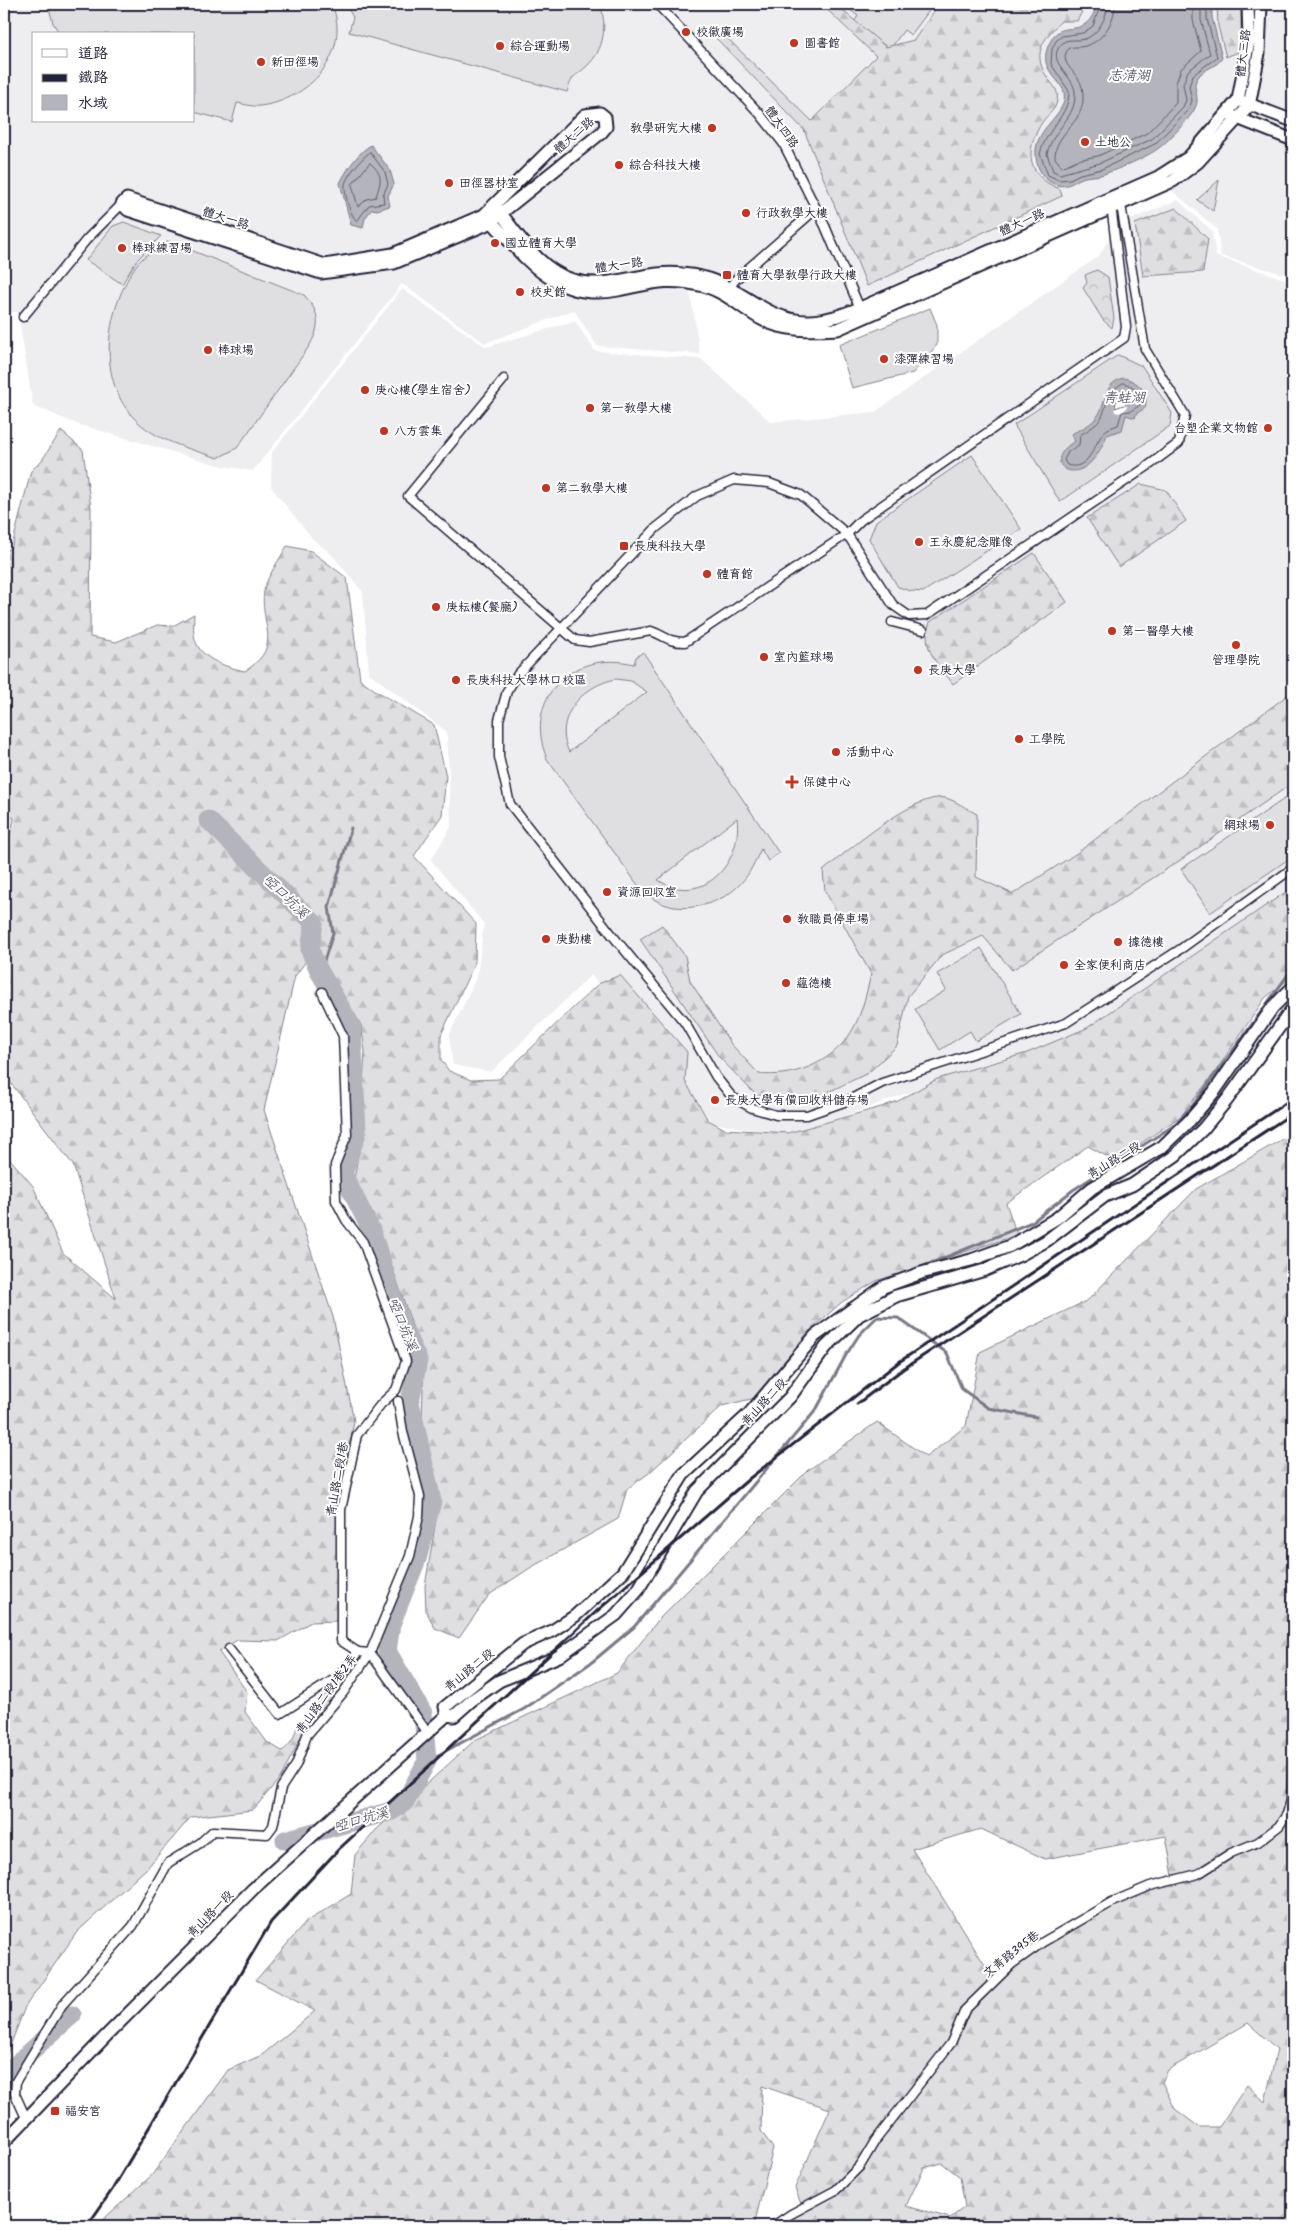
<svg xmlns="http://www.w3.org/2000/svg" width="1297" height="2230" font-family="Kalam,'LXGW WenKai TC',sans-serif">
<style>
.built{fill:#eeeef1;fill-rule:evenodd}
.grass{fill:#dfdfe2;stroke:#80808e;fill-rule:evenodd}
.forest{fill:url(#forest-firs);stroke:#80808e;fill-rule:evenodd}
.park{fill:url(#park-crowns);stroke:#80808e}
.water{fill:#b4b4bc;stroke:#7a7a88}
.pier{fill:#fff}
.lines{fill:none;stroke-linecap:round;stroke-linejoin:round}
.shore{stroke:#5c5c6f;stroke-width:1}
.stream{stroke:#7a7a88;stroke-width:3}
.river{stroke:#b4b4bc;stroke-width:19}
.street-casing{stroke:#22223b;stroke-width:11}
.secondary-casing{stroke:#22223b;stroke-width:15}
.street{stroke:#fff;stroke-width:8}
.secondary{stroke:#fff;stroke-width:11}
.rail{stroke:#22223b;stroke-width:3}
.poi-dot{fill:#c8321e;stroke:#fff;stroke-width:2}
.labels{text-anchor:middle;stroke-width:4;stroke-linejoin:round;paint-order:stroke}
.poi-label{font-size:12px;fill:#22223b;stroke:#fff;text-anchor:start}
.street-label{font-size:12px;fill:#22223b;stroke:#fff}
.water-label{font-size:14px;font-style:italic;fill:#5c5c6f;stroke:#fff}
</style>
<defs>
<pattern id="forest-firs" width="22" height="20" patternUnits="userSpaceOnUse" patternTransform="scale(1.25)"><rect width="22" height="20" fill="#dfdfe2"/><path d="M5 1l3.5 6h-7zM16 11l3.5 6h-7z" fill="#bfbfc3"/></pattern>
<pattern id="park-crowns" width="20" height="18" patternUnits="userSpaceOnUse" patternTransform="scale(1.25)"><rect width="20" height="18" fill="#dfdfe2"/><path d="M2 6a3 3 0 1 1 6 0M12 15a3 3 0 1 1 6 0" fill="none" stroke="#bfbfc3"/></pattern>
</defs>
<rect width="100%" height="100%" fill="#fff"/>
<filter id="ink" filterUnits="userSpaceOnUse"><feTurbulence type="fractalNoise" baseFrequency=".02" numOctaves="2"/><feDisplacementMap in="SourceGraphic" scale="10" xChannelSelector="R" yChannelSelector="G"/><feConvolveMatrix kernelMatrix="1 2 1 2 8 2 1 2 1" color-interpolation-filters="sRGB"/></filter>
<g filter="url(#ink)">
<g class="built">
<path d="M4,4H1293V274L1290,276L1221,256L1217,229L1150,172L832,311L810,318L776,307L705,271L686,266L700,354L597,346L574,310L485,343L402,284L253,471L218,465L77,424L33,406L18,312H4ZM34,34H194V121H34Z"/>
<path d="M1178,200L1212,231L1216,256L1293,282V892L1074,1039L935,1083L790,1136L713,1123L591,975L491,1072L453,1065L449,1036L477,976L484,924L431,860L451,827L447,732L369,673L363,592L332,555L312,538L271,487L272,452L402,289L486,347L575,321L595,351L701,359L771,422L875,412L1099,256L1116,226Z"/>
</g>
<g class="grass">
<path d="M48,4H332C352,54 309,100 260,106C253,107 244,104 237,103L232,122L194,112V34H60L53,23Z"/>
<path d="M345,4H600C607,25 605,49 587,66C574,78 573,73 567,92L349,32L353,17Z"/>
<path d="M842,4H934L911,35L904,30L890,49L853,23L858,16Z"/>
<path d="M1219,180L1213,211L1197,200Z"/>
<path d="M124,222L161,236L137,260L122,284L86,260L113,226Z"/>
<path d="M168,241L304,295C321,313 321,327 308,348L237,448L218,458C188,448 155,441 133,417C95,375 107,307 137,264C144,255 158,248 168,241Z"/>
<path d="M930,308L937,325V345L913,373L852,388L839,345Z"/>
<path d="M1118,355L1142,366L1172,413L1170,426L1060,502L1014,425Z"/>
<path d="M972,455L1021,529L923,592L911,591L898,587L869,539L876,521Z"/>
<path d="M643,652L779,853L768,861L761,849C755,861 750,874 741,883C723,904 684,915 659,902C652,899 646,893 640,888L547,759C522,698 572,649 634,664L636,657ZM616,679L631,681L647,692L569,752C552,718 583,685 616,679ZM737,818C743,863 702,908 658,880Z"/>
<path d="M1293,793V856L1210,913L1181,869Z"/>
<path d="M981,948L1021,1014L976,1041L970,1031L940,1050L915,1009L946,990L937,974Z"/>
</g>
<g class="forest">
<path d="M821,4H835L886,47L914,40L939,4H1086L1077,21H1061C1042,40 1031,55 1049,80C1054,86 1059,91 1057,100C1056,110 1048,114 1043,121C1024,150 1026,176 1060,189L1062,196L867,286L804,130L716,38L722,33L812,121L876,56Z"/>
<path d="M1217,4H1240L1241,9V51L1226,57L1218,26Z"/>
<path d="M1176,208L1208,239L1203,272L1143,276L1135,224Z"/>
<path d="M61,431L83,450L91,508L90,637L116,642L157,625L173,626L194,614C194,620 193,627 194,634C196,658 225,667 245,671C285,645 259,626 264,591C265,580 281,557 287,546L311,551L347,578L360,679L375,690L434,725L446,776L442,815L414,856L476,924L475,962L441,1035V1060L449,1071L471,1080L499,1079L598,984L620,975L687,1052L685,1081L708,1120L725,1129L788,1133L881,1107L898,1101L937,1079L1027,1053L1087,1028L1293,887V976L1265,998L1215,1072L1181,1116L1115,1161L1088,1146L1006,1203L1017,1235L876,1281L842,1302L808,1332L755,1398L722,1406L649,1473L627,1489L618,1519L530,1568L489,1595L459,1638L435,1628L426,1611L425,1586L439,1502L422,1417L424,1361L385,1245L354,1179L359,1150L365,1051L361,1025L316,948L295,976L264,1110L333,1317L354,1421L339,1509L336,1621L311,1622L278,1641L237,1640L219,1652L247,1692L245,1712L267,1742L282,1751C297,1740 292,1733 301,1721C315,1702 335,1686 353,1671L343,1692L309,1721L281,1777L253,1810L191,1817L147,1868L77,1932L25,2007L4,2062V1152L33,1186L63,1253L116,1299L73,1165L4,1074V834L10,835L14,818L4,814V553L12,546L31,471L42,460Z"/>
<path d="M1141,484L1166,490L1186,521L1119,567L1087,518Z"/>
<path d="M1034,553L1067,602L953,684C938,663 920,649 930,622Z"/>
<path d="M1293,691V783L1182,859L1012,970L983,936L942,955L908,996L897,1046L868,1073L824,1094L792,1103L757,1096L719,1057L640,939L662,925L685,956L690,981L731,1044L759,1074C792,1078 828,1064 848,1037C861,1019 866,995 871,974L825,891L823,871C846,852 915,792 946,798C956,801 967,809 977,814L976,877L1013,894L1077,853Z"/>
<path d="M1293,1133V2226H766L801,2204L795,2188L830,2109L762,2086L761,2131L773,2148L754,2226H96L152,2175L228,2070L262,2055L315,2011L256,1980L307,1921L351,1894L355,1855L376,1830L475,1740L617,1673L659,1619L808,1470L877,1422L926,1457L966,1426L980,1352L1088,1300L1196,1189ZM981,1829L1045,1859L1166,1836L1173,1876L1111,1898L1036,1942L993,1978L912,1849ZM1248,2023L1277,2049L1265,2102L1247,2085L1219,2127H1199L1175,2109L1162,2082L1168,2070ZM942,2163L960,2177L965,2207L950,2218L906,2206L924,2168Z"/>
</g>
<path class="park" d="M1097,270L1108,277L1114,318L1112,328L1103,320L1083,288L1087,283L1085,275Z"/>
<g class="water">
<path d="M1097,4H1212V17L1222,58C1217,67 1205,68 1199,76C1191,85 1198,92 1197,102C1196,114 1169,140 1159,148C1147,157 1119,169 1104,174C1097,177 1089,175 1082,178C1073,182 1067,188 1057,185C1045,182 1037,170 1036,157C1033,131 1060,118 1064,101C1069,78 1032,74 1051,40C1063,17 1086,43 1097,4Z"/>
<path d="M371,145L390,170L394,184L388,196L390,206L377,210L372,209L365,218L363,228L351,225L340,183C346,171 358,152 371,145Z"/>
<path d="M1123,378C1137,380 1150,392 1145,408L1136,414L1135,418L1126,415L1122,430L1107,435C1103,445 1098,455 1091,462C1071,484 1041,461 1075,441L1071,434C1079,430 1089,426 1095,419C1108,406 1101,384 1123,378Z"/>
</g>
<path class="pier" d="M1122,396L1127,398V406L1124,411L1119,413L1115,412L1114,406Z"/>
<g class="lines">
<g class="shore">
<path d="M1101,4L1093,26L1083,33L1062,36L1056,41L1052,49L1051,64L1069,91C1069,117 1047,127 1040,154L1048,175L1059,180L1070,179L1080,174L1102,169L1155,144L1188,110L1192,101L1189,86L1193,75L1217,57L1207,19V4"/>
<path d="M1108,4C1107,17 1098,35 1085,39C1078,41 1072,39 1065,41C1041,60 1074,74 1075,92C1077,118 1053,128 1047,154L1053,171L1060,174L1100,163L1152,139L1183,107L1186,100L1183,84L1188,71L1210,54L1201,20V4"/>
<path d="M1115,4C1115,20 1104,40 1088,45C1082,48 1075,46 1069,48C1057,62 1076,71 1081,84C1083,89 1083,95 1083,100C1082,124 1054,134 1055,158L1062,167L1077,160L1098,156L1147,133L1176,103V83L1181,69L1201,51L1193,20V4"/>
<path d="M370,152L385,172L388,184L383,195L384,203L369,205L357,221C350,216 344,192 345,184C347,175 363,157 370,152Z"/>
<path d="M370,163C385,176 380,182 376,197L367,199L358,207L352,185Z"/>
<path d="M1123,383C1134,385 1143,394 1140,405L1131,411L1122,412L1118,425C1113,427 1107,428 1103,433C1094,445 1088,472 1067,465L1064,460L1068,452L1079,445L1080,435C1111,417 1098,416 1113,390Z"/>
<path d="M1122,390L1129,391L1135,401L1115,408L1116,398Z"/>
</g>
<g class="stream">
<path d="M320,973L333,933L329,907L351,828"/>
<path d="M919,1268L1032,1222L1073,1190L1173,1126L1193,1105L1293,968"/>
<path d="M848,1304L858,1299"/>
<path d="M427,1761L524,1709L592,1662L634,1627L816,1410L846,1355L859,1335L877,1317L898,1318L947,1353L962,1389L988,1408L1036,1417"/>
</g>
<g class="river">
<path d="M208,820L314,923L310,950L320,973L352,1027L357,1133L343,1174L372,1232L400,1322L418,1360L410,1402L432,1501L417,1559L391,1624L387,1651L423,1713L427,1761L405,1802L392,1811L285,1840"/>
<path d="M4,2075L72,2015"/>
</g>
<defs>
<g id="street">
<path d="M657,4L760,114L783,143L825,226L861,311"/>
<path d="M1118,203L1121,205L1145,349L1185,415L1179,443L1148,466L927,615L909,616L893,605L847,534L801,495L769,483L734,480L697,496L656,528L518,674L507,691L499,720V757L510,804L613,936L685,1023L716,1077L732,1097L752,1108L776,1115H807L847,1101L882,1083L1066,1023L1182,948L1293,868"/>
<path d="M728,290L735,280L816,209"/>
<path d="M23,317L87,239L122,204"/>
<path d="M504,379L408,496L575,640L589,642L651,631C666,636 667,642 685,642L847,534L861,520L1124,338L1126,327L1111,205"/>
<path d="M892,622L923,630"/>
<path d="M322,992L343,1036L347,1135L335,1165L336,1201L346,1220L363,1242L406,1361L396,1390L381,1404L357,1435L341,1510V1641L358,1652L370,1653L428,1733"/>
<path d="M229,1649L280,1714L339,1676L358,1652"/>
<path d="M26,2118L15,2094L16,2081L62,2005L133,1926L168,1863L200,1843L213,1831L267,1834L273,1826L281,1788L296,1765L307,1735L343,1693L370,1653L410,1556L419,1516L420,1496L403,1432L398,1401"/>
<path d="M773,2226L791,2214L836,2190L860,2166L875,2141L951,2043L965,2010L1012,1964L1043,1942L1112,1902L1150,1886L1198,1874L1231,1853L1258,1842L1279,1826L1287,1814L1291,1800L1293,1760"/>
</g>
<g id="secondary">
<path d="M1238,100L1249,40L1248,4"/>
<path d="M1249,106L1198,162L1173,181L838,329C814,330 785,332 763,320C744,310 726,292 704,286C667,277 653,283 618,290C557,302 528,261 492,222L394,263L321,273L128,210L122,204L127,199L325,265L393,254L484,215L494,205C516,231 538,270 573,280C609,291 645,269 682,274C690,275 700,276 708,279C744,290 769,322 809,321C827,321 844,314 860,308L1158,177L1189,157L1238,100L1293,121"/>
<path d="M1249,106L1259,53L1261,4"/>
<path d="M1232,116L1293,140"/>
<path d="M494,205L585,115L600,113L605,117L606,127L601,133L495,218"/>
<path d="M447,1715L445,1707L523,1644L552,1631L575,1616L623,1572L683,1475L749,1414L815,1336L883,1287L921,1273L971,1260L1010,1246L1057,1218L1092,1188L1162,1147L1190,1120L1214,1092L1273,1007L1293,987"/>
<path d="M447,1715L454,1716L472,1700L499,1681L559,1656L616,1615L638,1590L697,1491L790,1397L826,1347L859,1315L896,1296L985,1270L1022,1254L1046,1241L1105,1196L1132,1185L1156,1169L1176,1155L1203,1129L1227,1100L1293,1008"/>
<path d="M4,2142L106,2036L253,1889L447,1715"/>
</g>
</defs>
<use href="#street" class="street-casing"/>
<use href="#secondary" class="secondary-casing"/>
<use href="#street" class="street"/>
<use href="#secondary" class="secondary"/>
<g class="rail">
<path d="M857,1404L903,1369L1293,1113"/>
<path d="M87,2226L112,2190L271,1922L339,1849L597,1611L750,1478L899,1362L1293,1098"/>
</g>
</g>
</g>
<g class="poi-dot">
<circle cx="686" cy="32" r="5"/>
<circle cx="794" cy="43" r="5"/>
<circle cx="500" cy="46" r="5"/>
<circle cx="261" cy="62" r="5"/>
<circle cx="712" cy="128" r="5"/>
<circle cx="1085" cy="142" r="5"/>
<circle cx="619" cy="165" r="5"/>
<circle cx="449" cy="183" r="5"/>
<circle cx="746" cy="213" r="5"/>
<circle cx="495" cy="243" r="5"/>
<circle cx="122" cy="248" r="5"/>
<rect x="722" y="270" width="10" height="10" rx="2.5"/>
<circle cx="520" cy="292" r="5"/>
<circle cx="208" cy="350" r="5"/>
<circle cx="884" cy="359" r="5"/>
<circle cx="365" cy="390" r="5"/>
<circle cx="590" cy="408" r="5"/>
<circle cx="1268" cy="428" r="5"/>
<circle cx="384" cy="431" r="5"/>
<circle cx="546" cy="488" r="5"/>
<circle cx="919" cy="542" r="5"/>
<rect x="619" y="541" width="10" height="10" rx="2.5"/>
<circle cx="707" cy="574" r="5"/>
<circle cx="436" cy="607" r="5"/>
<circle cx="1112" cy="631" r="5"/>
<circle cx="1236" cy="645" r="5"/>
<circle cx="764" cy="657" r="5"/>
<circle cx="918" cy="670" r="5"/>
<circle cx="456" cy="680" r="5"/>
<circle cx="1019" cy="739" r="5"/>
<circle cx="836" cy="752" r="5"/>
<path d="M789.5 774.5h5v5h5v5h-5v5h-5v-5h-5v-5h5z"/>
<circle cx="1270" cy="825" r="5"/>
<circle cx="607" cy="892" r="5"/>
<circle cx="787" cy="919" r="5"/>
<circle cx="546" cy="939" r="5"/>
<circle cx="1118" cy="942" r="5"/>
<circle cx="1064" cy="965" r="5"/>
<circle cx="786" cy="983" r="5"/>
<circle cx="715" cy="1100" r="5"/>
<rect x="50" y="2106" width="10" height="10" rx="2.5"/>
</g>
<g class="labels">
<g class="poi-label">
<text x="696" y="36">校徽廣場</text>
<text x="804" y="47">圖書館</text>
<text x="510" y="50">綜合運動場</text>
<text x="271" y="66">新田徑場</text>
<text x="702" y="132" text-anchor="end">教學研究大樓</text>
<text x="1095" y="146">土地公</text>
<text x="629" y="169">綜合科技大樓</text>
<text x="459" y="187">田徑器材室</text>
<text x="756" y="217">行政教學大樓</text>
<text x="505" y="247">國立體育大學</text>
<text x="132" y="252">棒球練習場</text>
<text x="737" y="279">體育大學教學行政大樓</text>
<text x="530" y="296">校史館</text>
<text x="218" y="354">棒球場</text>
<text x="894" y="363">漆彈練習場</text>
<text x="375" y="394">庚心樓(學生宿舍)</text>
<text x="600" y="412">第一教學大樓</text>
<text x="1258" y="432" text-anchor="end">台塑企業文物館</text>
<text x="394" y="435">八方雲集</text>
<text x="556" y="492">第二教學大樓</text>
<text x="929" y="546">王永慶紀念雕像</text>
<text x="634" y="550">長庚科技大學</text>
<text x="717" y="578">體育館</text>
<text x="446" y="611">庚耘樓(餐廳)</text>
<text x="1122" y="635">第一醫學大樓</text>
<text x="774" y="661">室內籃球場</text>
<text x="1236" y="664" text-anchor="middle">管理學院</text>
<text x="928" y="674">長庚大學</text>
<text x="466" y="684">長庚科技大學林口校區</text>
<text x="1029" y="743">工學院</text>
<text x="846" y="756">活動中心</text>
<text x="803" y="786">保健中心</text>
<text x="1260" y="829" text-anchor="end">網球場</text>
<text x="617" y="896">資源回収室</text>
<text x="797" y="923">教職員停車場</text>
<text x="556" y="943">庚勤樓</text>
<text x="1128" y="946">據德樓</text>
<text x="1074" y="969">全家便利商店</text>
<text x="796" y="987">蘊德樓</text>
<text x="725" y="1104">長庚大學有價回收料儲存場</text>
<text x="65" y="2115">福安宮</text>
</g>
<g class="street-label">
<text transform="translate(1243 53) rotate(-83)" y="4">體大三路</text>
<text transform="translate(782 127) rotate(55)" y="4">體大四路</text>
<text transform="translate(574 135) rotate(-41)" y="4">體大二路</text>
<text transform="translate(226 218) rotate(18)" y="4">體大一路</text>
<text transform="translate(1022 222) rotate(-24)" y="4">體大一路</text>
<text transform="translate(619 265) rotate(-8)" y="4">體大一路</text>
<text transform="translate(1114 1160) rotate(-31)" y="4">青山路二段</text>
<text transform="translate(764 1402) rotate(-47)" y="4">青山路二段</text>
<text transform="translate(337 1479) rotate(-80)" y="4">青山路二段1巷</text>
<text transform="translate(469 1670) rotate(-39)" y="4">青山路二段</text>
<text transform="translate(326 1694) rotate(-54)" y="4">青山路二段1巷2弄</text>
<text transform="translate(210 1914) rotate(-46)" y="4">青山路一段</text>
<text transform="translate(1011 1954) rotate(-38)" y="4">文青路395巷</text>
</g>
<g class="water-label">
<text x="1129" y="80">志清湖</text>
<text x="1124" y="402">青蛙湖</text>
<text transform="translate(286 896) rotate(44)" y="5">啞口坑溪</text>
<text transform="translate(403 1324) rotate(68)" y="5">啞口坑溪</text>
<text transform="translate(361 1819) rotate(-16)" y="5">啞口坑溪</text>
</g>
</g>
<rect width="1297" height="2230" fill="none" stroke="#fff" stroke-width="20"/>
<rect x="10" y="10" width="1277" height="2210" fill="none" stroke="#22223b" stroke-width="2" filter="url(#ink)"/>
<rect x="32" y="32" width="162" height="90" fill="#ffffff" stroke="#a7a7b1"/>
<rect x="42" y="49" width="25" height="8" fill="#ffffff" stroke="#a7a7b1"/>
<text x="78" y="58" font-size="15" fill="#22223b">道路</text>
<rect x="42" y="74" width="25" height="8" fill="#22223b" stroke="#a7a7b1"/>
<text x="78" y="82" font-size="15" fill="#22223b">鐵路</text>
<rect x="42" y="95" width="25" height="15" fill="#b4b4bc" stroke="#a7a7b1"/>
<text x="78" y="108" font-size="15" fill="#22223b">水域</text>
</svg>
